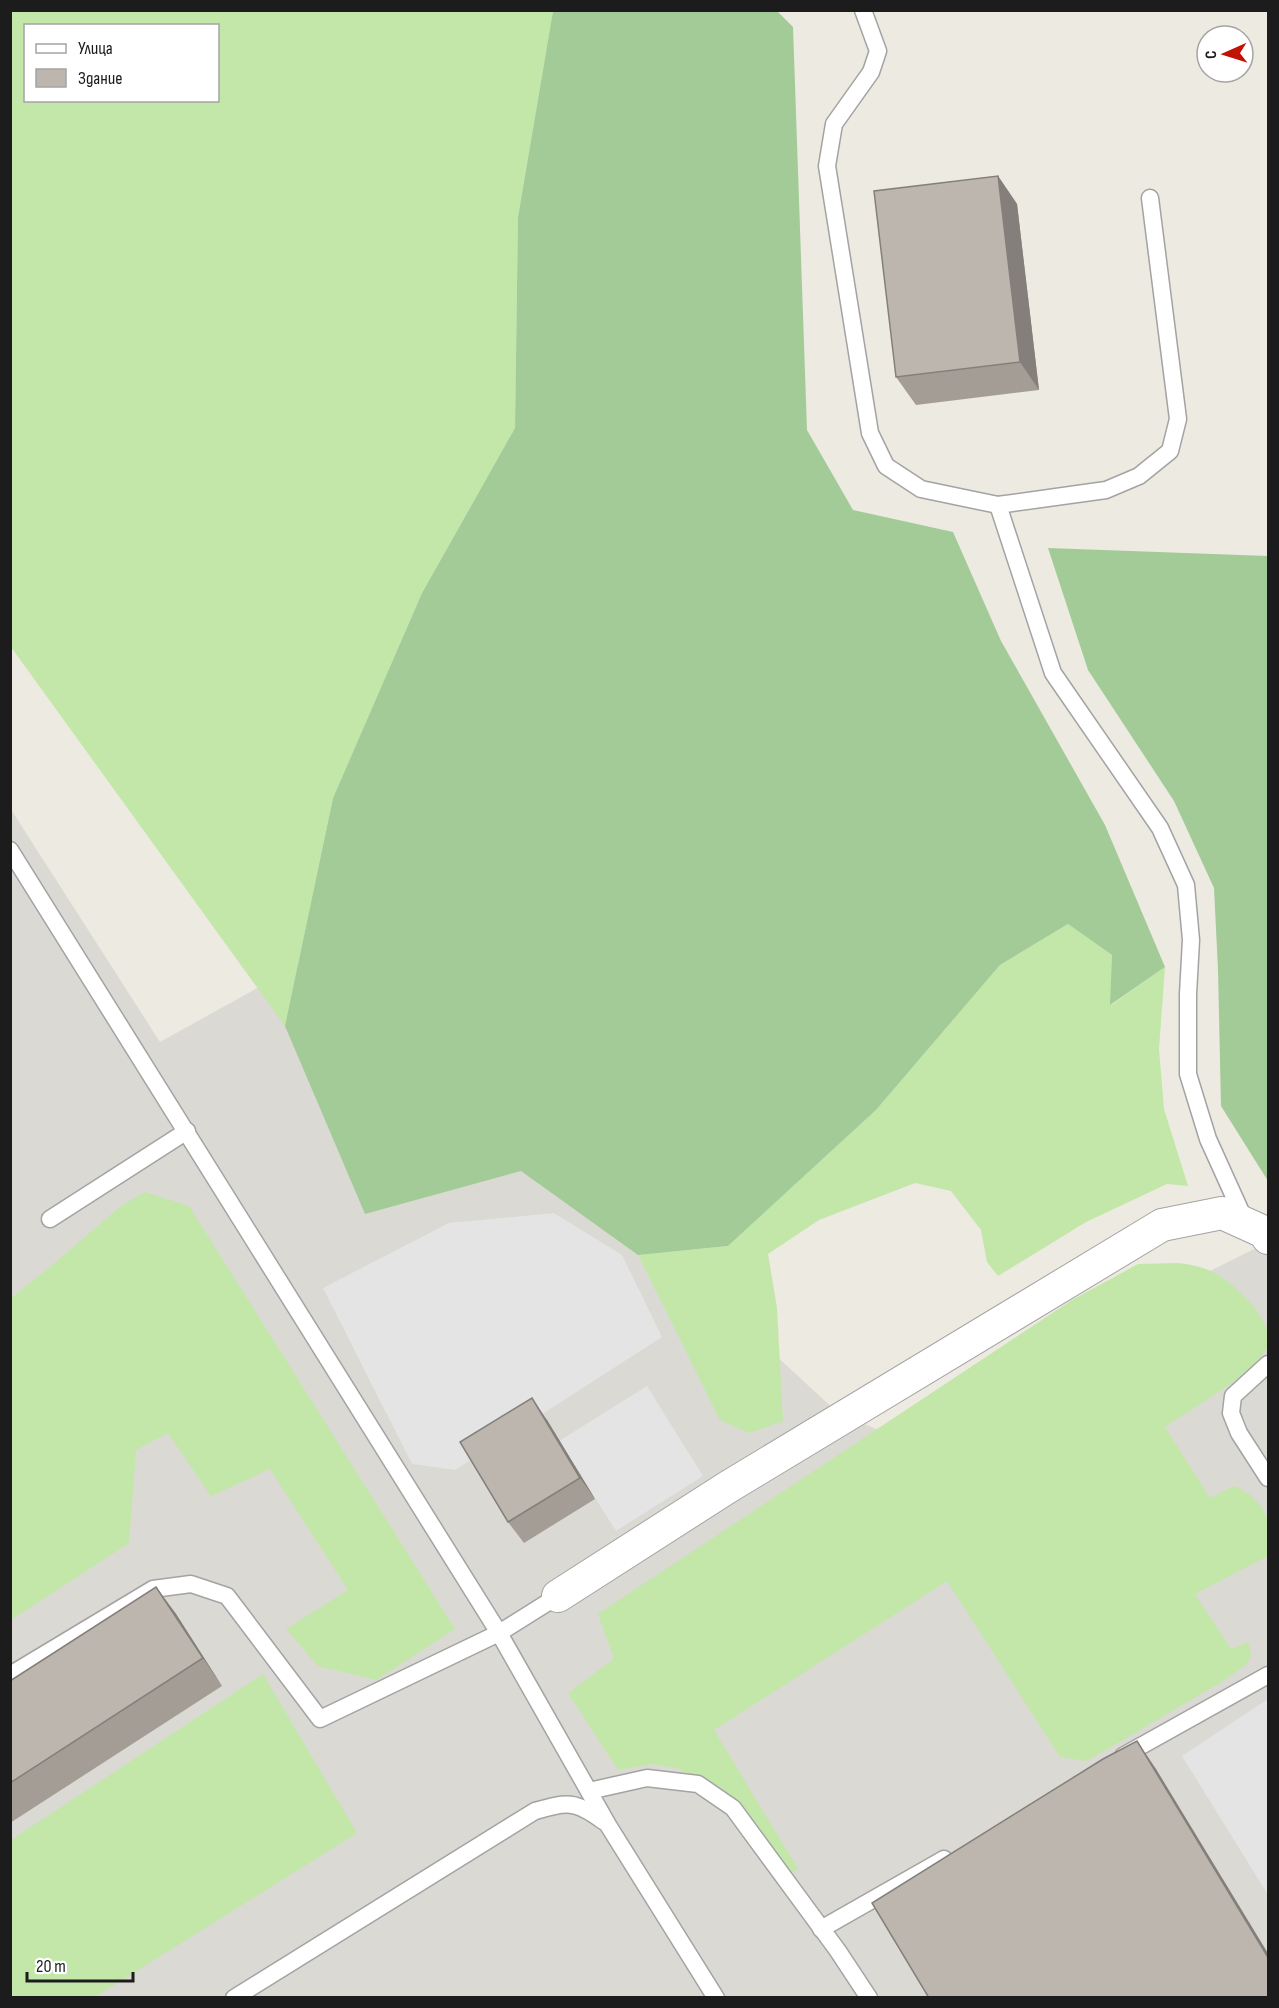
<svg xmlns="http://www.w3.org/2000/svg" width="1279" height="2008" font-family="'Sofia Sans Condensed',sans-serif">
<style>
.airport{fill:#dbd9d3}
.grass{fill:#c2e7a8;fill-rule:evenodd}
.forest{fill:#a3cb97}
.parking{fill:#e4e4e4}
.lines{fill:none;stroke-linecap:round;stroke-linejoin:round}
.lane-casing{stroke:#a3a3a3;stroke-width:19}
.street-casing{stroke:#a3a3a3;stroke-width:34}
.lane{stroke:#fff;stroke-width:16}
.street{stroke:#fff;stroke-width:32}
.wall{fill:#a39d96}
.shaded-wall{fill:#847f7a}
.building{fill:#bdb6ae;stroke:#847f7a;stroke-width:1.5}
</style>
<rect width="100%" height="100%" fill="#edeae1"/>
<path class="airport" d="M10,808L160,1042L333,946L838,1413L917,1446L1202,1275L1268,1242V1997H11Z"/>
<g class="grass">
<path d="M10,11H553L518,217L515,428L422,593L333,798L285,1026L11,647ZM26,26H218V100H26Z"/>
<path d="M1068,924L1112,955L1111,1005L1165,967L1159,1049L1164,1109L1188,1186L1167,1184L1086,1222L998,1276L987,1262L981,1230L951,1191L915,1183L819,1220L768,1254L777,1308L783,1421L749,1433L720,1420L638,1255L728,1246L876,1110L1000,965Z"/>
<path d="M145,1192L189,1206L455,1629L376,1680L318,1666L286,1629L348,1590L270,1469L211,1496L168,1433L136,1450L129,1543L11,1620V1298L51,1266L121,1206Z"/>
<path d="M1177,1263C1209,1266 1222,1275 1245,1297C1255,1306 1272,1330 1268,1345C1260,1370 1188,1411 1165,1427L1210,1498L1234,1486C1249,1491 1267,1508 1268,1525C1270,1535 1268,1546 1268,1556L1195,1594L1231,1649L1248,1642L1251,1655L1247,1664L1223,1681L1087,1761L1060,1757L947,1581L714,1730L798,1869L790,1873L732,1798L679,1769L654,1764L618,1770L568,1693L614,1659L598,1614L1072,1300L1138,1264Z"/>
<path d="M263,1674L357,1833L95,1997H11V1840Z"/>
</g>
<g class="forest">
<path d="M553,11H777L793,27L807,430L853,510L953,532L1001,641L1105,825L1165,967L1110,1005L1112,955L1068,924L1000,965L876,1110L728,1246L638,1255L521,1171L365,1214L285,1026L333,798L422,593L515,428L518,217Z"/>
<path d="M1048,548L1268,556V1181L1221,1106L1218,970L1214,888L1174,801L1088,670Z"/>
</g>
<g class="parking">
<path d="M554,1213L622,1255L662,1337L455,1470L412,1464L323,1288L449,1223Z"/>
<path d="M647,1386L703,1476L616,1531L559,1441Z"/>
<path d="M1268,1699V1895L1182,1756Z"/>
</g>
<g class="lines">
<defs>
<g id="lane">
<path d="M863,10L878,51L871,72L834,124L827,166L870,433L886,466L921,489L998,505"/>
<path d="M1150,198L1178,419L1170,451L1139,476L1106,490L998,505L1053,673L1160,828L1186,885L1191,940L1188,994V1074L1208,1139L1246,1223"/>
<path d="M10,850L499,1633L608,1825L716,1998"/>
<path d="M50,1219L187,1131"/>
<path d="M1268,1364L1233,1396L1231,1413L1239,1433L1268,1478"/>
<path d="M10,1675L153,1589L191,1584L227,1596L320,1719L499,1633L558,1596"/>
<path d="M1123,1756L1268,1675"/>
<path d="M589,1791L647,1778L698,1784L733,1808L838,1951L869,1998"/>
<path d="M821,1929L944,1859"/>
<path d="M234,1998L535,1811C567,1802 575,1800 603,1821"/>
</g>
<path id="street" d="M558,1596L728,1487L1162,1225L1222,1213L1264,1232L1268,1238"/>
</defs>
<use href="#lane" class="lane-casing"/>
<use href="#street" class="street-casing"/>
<use href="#lane" class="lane"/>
<use href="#street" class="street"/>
</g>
<g class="wall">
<path d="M998,176L1017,204L1039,390L916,405L896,377Z"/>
<path d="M547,1420L595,1499L524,1543L508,1522Z"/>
<path d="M156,1587L176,1614L222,1686L10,1823V1681Z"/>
</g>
<g class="shaded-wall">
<path d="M998,176L1017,204L1039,390L1020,362Z"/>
<path d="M532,1398L547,1420L595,1499L580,1478Z"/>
<path d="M156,1587L176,1614L222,1686L203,1658Z"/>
<path d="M1137,1741L1156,1769L1269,1955V1959Z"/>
</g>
<g class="building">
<path d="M998,176L1020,362L896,377L874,191Z"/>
<path d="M532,1398L580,1478L508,1522L460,1442Z"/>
<path d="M156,1587L203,1658L10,1783V1681Z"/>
<path d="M1137,1741L1269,1959V1998H929L872,1903L1103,1759Z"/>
</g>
<rect width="1279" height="2008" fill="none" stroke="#1c1c1c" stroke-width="24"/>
<rect x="24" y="24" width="195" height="78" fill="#ffffff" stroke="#a4a4a4" stroke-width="1.5"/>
<rect x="36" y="44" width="30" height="9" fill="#ffffff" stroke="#a4a4a4" stroke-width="1.5"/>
<text x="78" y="54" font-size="18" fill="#1c1c1c">Улица</text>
<rect x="36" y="69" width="30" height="18" fill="#bdb6ae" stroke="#a4a4a4" stroke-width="1.5"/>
<text x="78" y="84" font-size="18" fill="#1c1c1c">Здание</text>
<g transform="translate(1225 54) rotate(267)"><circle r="28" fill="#ffffff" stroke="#a4a4a4" stroke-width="1.5"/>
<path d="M0-4.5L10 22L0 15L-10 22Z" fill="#c21206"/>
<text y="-9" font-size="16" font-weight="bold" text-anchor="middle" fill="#1c1c1c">С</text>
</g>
<path d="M27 1972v9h106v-9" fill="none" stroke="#1c1c1c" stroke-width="3"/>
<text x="36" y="1972" font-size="18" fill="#1c1c1c" stroke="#ffffff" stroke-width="4.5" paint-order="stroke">20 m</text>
</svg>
